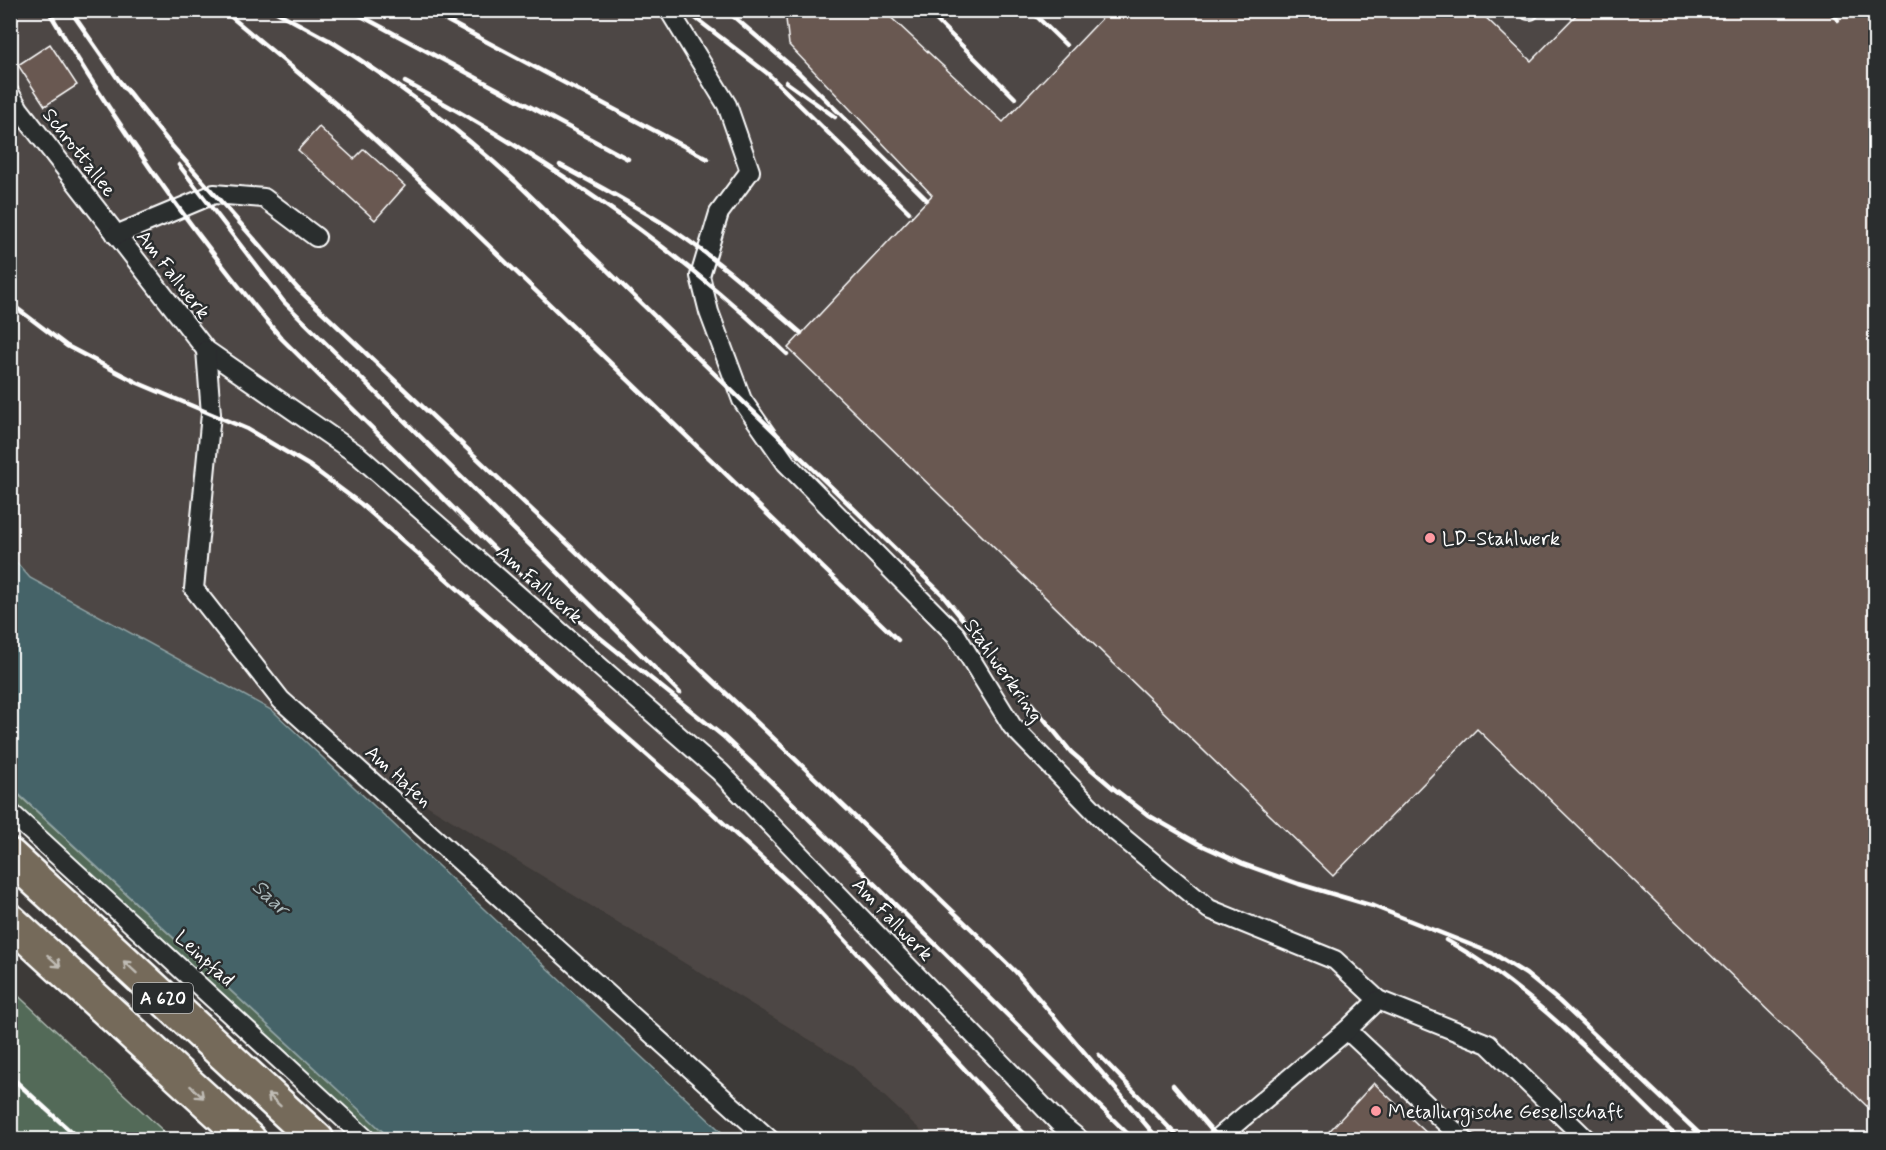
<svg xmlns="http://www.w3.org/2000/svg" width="1886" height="1150" font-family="Mynerve,sans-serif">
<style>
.built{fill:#4e4744}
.green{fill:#536b59;stroke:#a9b5ac;stroke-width:1.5}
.water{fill:#456468;stroke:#8fa2a4;stroke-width:1.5}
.building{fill:#695851;stroke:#fff;stroke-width:1.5}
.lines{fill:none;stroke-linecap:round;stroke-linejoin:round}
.service-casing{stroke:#fff;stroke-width:22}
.motorway-casing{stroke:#fff;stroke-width:38}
.service{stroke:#2a2d2e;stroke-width:18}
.motorway{stroke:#746a5a;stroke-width:33}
.rail{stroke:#fff;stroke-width:4.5}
.oneway{stroke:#c0bcb5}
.poi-dot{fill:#ff9aa2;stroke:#2a2d2e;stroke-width:2}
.labels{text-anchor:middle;stroke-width:5;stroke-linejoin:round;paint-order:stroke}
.shield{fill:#2a2d2e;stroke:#bfc0c0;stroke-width:1.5}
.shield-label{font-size:18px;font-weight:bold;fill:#fff}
.street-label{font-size:20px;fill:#fff;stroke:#2a2d2e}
.poi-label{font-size:20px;fill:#fff;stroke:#2a2d2e;text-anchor:start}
.water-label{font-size:21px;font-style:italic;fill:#abb9bb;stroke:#2a2d2e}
</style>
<rect width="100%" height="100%" fill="#3d3a38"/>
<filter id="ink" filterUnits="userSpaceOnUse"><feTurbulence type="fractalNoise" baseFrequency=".0167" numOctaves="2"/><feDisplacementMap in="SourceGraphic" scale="12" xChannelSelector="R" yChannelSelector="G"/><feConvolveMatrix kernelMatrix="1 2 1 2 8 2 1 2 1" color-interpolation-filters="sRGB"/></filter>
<g filter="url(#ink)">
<path class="built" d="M10,11H1875V1139H930L851,1065L273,711L30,578L11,555Z"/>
<g class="green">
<path d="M10,787L391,1139H371L11,802Z"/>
<path d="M11,989L172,1139H11Z"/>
</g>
<path class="water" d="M11,556L30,578L273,711L729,1139H391L11,787Z"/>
<g class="building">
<path d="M785,10H883L1003,122L1110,10H1478L1531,61L1581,10H1876V1115L1477,729L1333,876L788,348L932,195L789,45Z"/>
<path d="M50,44L77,85L45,106L18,65Z"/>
<path d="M319,127L354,159L364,149L405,186L375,220L298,150Z"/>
<path d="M1374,1083L1434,1140H1321Z"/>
</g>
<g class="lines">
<defs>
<g id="service">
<path d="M669,10L727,105L750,171L719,213L700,276L709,312L742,400L786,463L956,635L1012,726L1109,826L1209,909L1335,960L1378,1000L1488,1044L1587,1140"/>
<path d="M1529,10H1530"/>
<path d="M10,94L19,109L206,350L358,455L720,772L1058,1122L1080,1140"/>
<path d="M116,235L214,194L264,198L316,237"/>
<path d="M206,350L211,414L194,589L281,700L770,1140"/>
<path d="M10,812L367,1140"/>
<path d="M1347,1030L1464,1140"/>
<path d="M1216,1140L1347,1030L1378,1000"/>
</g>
<g id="motorway">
<path d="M10,856L317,1140"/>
<path d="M10,921L249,1140"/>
</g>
</defs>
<use href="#service" class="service-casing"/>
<use href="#motorway" class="motorway-casing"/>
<use href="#service" class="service"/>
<use href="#motorway" class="motorway"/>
<g class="rail">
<path d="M48,10C116,125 196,237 282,339L518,572L724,737L758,769L1134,1140"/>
<path d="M70,10L125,89"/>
<path d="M223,10L337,105L455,213L898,640"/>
<path d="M273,10L334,43"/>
<path d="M350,10L628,159"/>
<path d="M427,10L708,159"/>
<path d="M685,10L767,73L909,212"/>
<path d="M726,10L798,72L927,200"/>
<path d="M926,10L1015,98"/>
<path d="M1030,10L1066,45"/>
<path d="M1828,10L1838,20"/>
<path d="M329,40C397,82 457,128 516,182L943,595L1071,752L1113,788L1148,815L1199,844L1243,864L1299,884L1373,906L1494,954L1526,974L1559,1001L1706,1140"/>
<path d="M405,82C543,156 674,245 787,354"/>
<path d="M786,82L835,117"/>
<path d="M121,83L172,146L298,289L766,731L1016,972L1159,1140"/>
<path d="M179,165L284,302L680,693"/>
<path d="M560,165C599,186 639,207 676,232C720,262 761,298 801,333"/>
<path d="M10,303L67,346L138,383L247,429L310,466L361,504L696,798L811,903L1030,1140"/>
<path d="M1446,940C1535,990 1607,1070 1680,1140"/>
<path d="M1099,1055L1181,1140"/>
<path d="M10,1076L80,1140"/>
<path d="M1173,1085L1220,1140"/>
<path d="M1473,1136L1477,1140"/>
</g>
</g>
<defs><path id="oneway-shaft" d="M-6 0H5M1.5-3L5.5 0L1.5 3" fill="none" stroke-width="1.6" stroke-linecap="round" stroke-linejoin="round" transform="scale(1.5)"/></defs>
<g class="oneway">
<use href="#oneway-shaft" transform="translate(54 961) rotate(42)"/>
<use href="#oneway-shaft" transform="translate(130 967) rotate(-137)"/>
<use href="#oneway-shaft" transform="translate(197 1092) rotate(42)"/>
<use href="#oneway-shaft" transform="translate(274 1100) rotate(-137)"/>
</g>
</g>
<g class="poi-dot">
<circle cx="1430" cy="538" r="6"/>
<circle cx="1376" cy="1111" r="6"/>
</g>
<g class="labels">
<rect class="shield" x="133" y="983" width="60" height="30" rx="4.5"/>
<g class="shield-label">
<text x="163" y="1004">A 620</text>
</g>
<g class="street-label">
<text transform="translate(80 152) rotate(52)" y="7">Schrottallee</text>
<text transform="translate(174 274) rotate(52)" y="7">Am Fallwerk</text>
<text transform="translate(540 584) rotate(41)" y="7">Am Fallwerk</text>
<text transform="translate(1004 670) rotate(55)" y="7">Stahlwerkring</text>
<text transform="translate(399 776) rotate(42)" y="7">Am Hafen</text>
<text transform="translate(893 919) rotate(46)" y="7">Am Fallwerk</text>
<text transform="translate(205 958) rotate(42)" y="7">Leinpfad</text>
</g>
<g class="poi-label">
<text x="1442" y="545">LD-Stahlwerk</text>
<text x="1388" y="1118">Metallurgische Gesellschaft</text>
</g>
<g class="water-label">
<text transform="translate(271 897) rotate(43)" y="7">Saar</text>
</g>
</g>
<rect width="1886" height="1150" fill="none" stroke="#2a2d2e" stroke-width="36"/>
<rect x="18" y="18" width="1850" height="1114" fill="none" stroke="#fff" stroke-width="2" filter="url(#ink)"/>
</svg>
